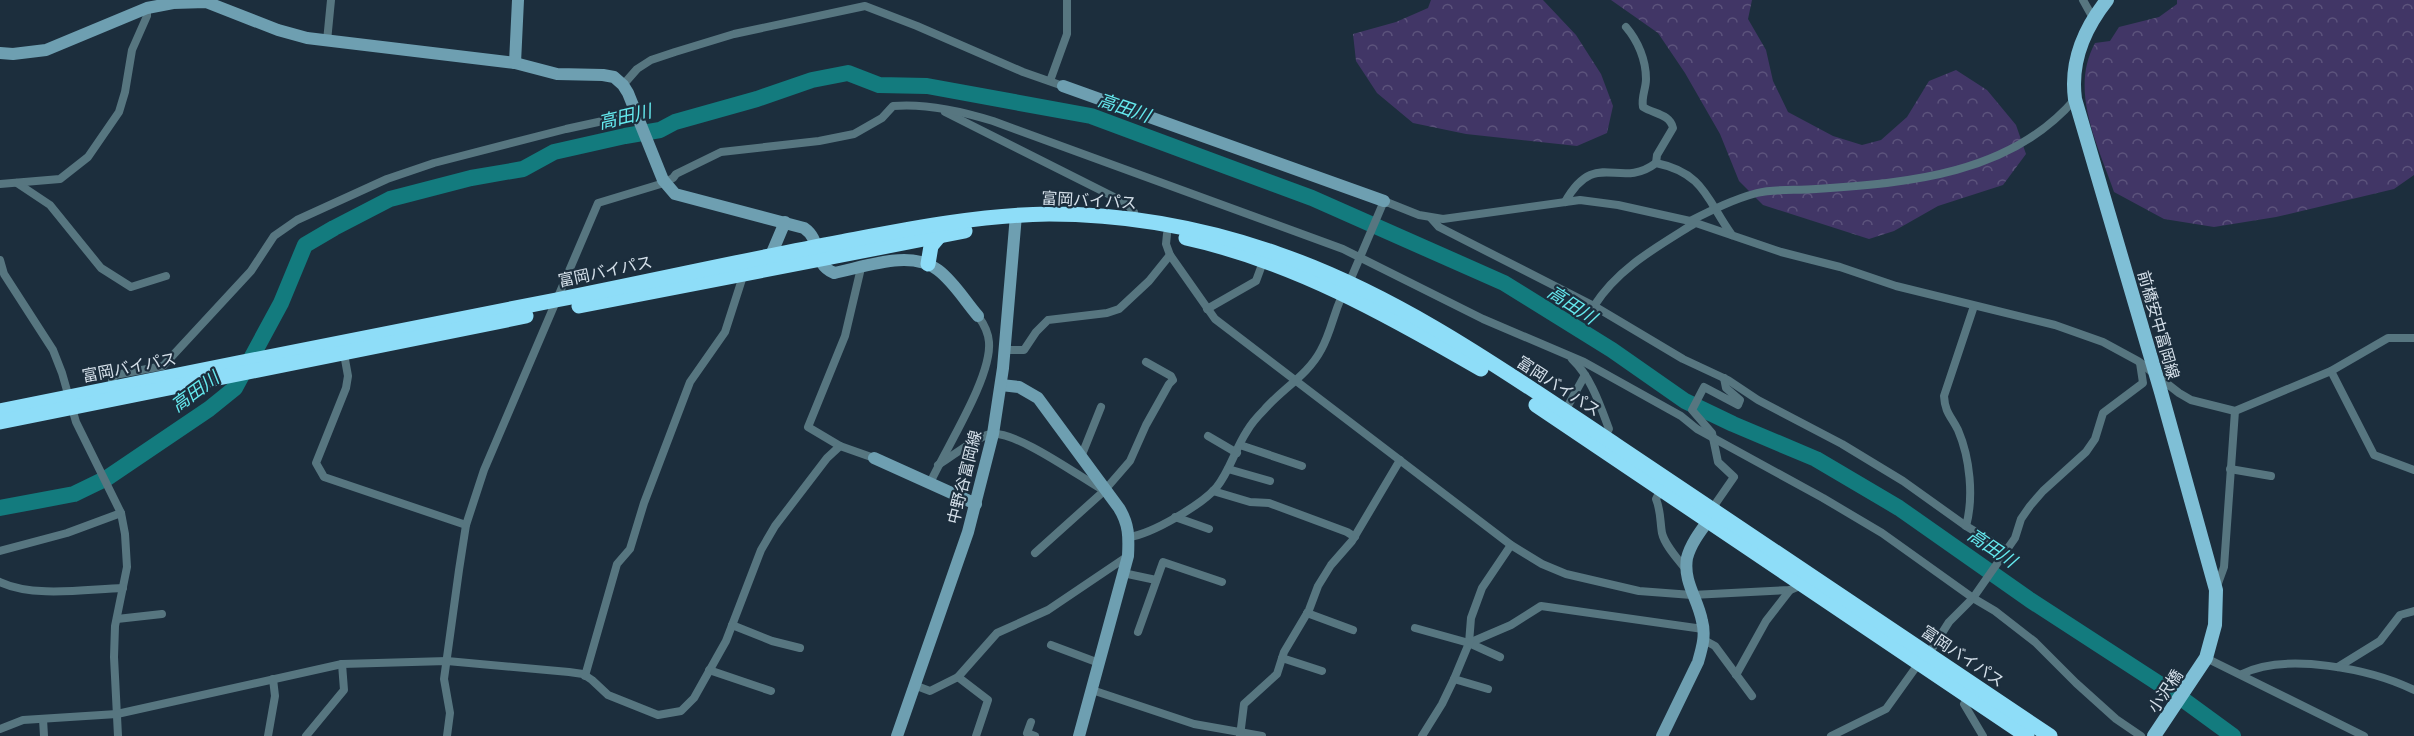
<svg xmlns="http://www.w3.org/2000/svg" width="2414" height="736" font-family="Manrope,'Noto Sans JP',sans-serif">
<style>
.forest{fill:url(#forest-crowns)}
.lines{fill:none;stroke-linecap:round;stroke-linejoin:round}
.river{stroke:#137b7e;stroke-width:16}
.street{stroke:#577680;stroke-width:8}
.secondary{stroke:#6e9fb1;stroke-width:12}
.primary{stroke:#7fbfd6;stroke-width:14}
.highway{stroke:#8eddf8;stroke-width:15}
.labels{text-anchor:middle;stroke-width:4.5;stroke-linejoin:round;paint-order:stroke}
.street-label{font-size:16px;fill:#d5e0ea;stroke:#1c2e3d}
.water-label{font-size:18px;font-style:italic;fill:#65eaef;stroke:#1c2e3d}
</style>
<defs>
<pattern id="forest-crowns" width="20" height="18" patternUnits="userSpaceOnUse" patternTransform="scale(1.5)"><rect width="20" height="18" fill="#413666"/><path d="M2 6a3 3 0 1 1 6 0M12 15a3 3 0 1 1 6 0" fill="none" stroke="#5c537c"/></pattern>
</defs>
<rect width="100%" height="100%" fill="#1c2e3d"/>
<g class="forest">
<path d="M1431,0H1543L1576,35L1601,74L1613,106L1607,133L1577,146L1466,134L1413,123L1377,93L1356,61L1353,34L1396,22L1428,8Z"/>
<path d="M1611,0H1752L1748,19L1766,50L1773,81L1788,112L1833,136L1862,145L1881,140L1907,117L1929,81L1956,70L1987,90L2016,125L2026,154L2003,185L1938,206L1894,231L1869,239L1763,205L1739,181L1720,134L1685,73L1658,33Z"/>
<path d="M2177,0H2414V175L2394,189L2276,217L2214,227L2164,219L2114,192C2098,145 2069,91 2095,43L2110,41L2119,27L2159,17L2177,4Z"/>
</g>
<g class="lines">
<path class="river" d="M0,508L74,494L107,478L209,409L235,388L281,303L305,245L334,228L390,199L471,178L523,169L554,152L625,136L660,130L675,122L757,99L812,80L848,73L879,85L927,86L1091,116L1312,198L1504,283L1612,350L1685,401L1733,424L1816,459L1899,508L2030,600L2181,698L2233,736"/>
<g class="street">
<path d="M2083,0L2093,18"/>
<path d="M1626,27C1638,41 1646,60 1646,79C1646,89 1641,97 1643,107C1654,114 1670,114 1673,128L1657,155L1656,163"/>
<path d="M327,41L331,0"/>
<path d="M1050,81L1067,34V0"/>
<path d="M623,85L637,69L651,60L675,52L734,34L865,6L917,26L1023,72L1063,86"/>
<path d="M945,112L1126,203L1134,212V219"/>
<path d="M17,183L50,205L101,268L131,287L166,276"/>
<path d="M0,184L60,179L88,157L119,112L125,92L132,50L147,16V8"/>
<path d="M1565,202C1596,147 1619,191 1656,163C1705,173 1707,201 1732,235"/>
<path d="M1431,218L1439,227L1594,306L1683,359L1728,380L1758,400L1842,444L1903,481L1966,526L2006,550"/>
<path d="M1690,221C1712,210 1734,199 1757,193C1776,188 1797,191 1816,189C1909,183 2011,174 2075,99"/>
<path d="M1167,234L1166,244L1170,255L1215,319L1511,545L1542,564L1566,574L1639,591L1692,595L1790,590L1802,585"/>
<path d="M0,260L4,274L53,350L62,373L76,422L121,513L125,534L127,567L115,626L114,657L118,736"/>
<path d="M1594,306C1618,268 1657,247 1695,223"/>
<path d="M1207,309L1256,281L1263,262"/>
<path d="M1004,350H1024L1036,332L1048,320L1107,313L1119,309L1149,281L1170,255"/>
<path d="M344,354L348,376L346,388L316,463L324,477L466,525"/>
<path d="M1572,359C1591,377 1600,405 1609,429L1604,437"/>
<path d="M2331,371L2374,455L2414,470"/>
<path d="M112,389V379L115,375L163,366L251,271L274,236L297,220L387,179L434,163L566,129L635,114"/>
<path d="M1565,411L1585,375"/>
<path d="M1208,436L1237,453"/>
<path d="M1240,445L1302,466"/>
<path d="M840,446L808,427L845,336L861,268"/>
<path d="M1081,457L1101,407"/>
<path d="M938,465C952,457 975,437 991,434C1015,430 1080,477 1103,490"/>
<path d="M1228,469L1270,481"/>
<path d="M2230,469L2271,476"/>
<path d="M930,483C946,448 992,377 989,342C988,331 984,324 978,316"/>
<path d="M1661,489L1656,499C1661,511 1660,522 1662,533C1665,546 1679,560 1687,571"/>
<path d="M1213,491L1250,502L1269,503L1347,532L1355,537"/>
<path d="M1715,511L1716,503L1734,477L1718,462L1712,433L1692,410L1704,387L1738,405L1740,400L1726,388L1724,378"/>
<path d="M1175,517L1209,529"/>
<path d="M1966,526C1974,497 1970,458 1958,430C1951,416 1945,413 1944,396L1974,306"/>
<path d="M1129,537C1152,534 1201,505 1216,488C1230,471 1235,449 1247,431C1251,424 1258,416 1264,410C1282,389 1308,375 1321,350C1333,329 1335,303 1349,283L1384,201L1419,215L1443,219L1580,200L1618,205L1690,221L1781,252L1840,267L1896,286L2055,325L2103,342L2138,361L2179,393L2191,400L2235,411L2331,371L2388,338H2414"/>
<path d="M0,551L67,533L121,513"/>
<path d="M1035,553L1104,491L1130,461L1146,425L1169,384L1173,380L1171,376L1146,362"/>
<path d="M1123,573L1156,580"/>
<path d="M0,582C34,598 87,589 123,588"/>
<path d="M2216,589L2224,567L2235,411"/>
<path d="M1307,613L1353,630"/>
<path d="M117,619L162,614"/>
<path d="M732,625L772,641L800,648"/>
<path d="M1415,628L1469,643L1511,625L1541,606L1703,629"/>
<path d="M1138,632L1163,562L1222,582"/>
<path d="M1704,640L1715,646L1752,696"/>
<path d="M1469,643L1500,657"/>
<path d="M1051,645L1099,663"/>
<path d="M1928,655L1949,622L1973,598L2015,538L2021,519L2030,506L2043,491L2086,452L2095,439L2103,413L2143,383L2140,363"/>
<path d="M1282,658L1322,671"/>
<path d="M2206,658L2364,736"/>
<path d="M2338,667L2380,641L2400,615L2414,611"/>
<path d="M709,670L771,691"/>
<path d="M2242,674C2286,652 2371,669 2414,690"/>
<path d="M1736,675L1766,621L1790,590"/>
<path d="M585,676L617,564L630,549L644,503L690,382L725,332L744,273"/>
<path d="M958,677L988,700L976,736"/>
<path d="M1454,679L1488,689"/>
<path d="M914,685L930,691L958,677L997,633L1048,610L1128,556"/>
<path d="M1092,690L1194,724L1262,736"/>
<path d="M1969,697L1964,704L1983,736"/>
<path d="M43,719L44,736"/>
<path d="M1031,722L1027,733L1035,736"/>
<path d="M0,729L23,720L117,714L342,664L447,661L569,672L583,674L592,680L608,695L658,715L681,711L694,698L726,641L761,550L775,526L827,458L840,446L874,458"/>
<path d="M268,736L275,696L273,679"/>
<path d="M306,736L344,690L342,664"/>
<path d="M447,736L450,713L444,679L459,570L466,525L484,470L598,203L664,183L673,178L676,174L721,152L819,141L854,134L882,118L893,106C927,103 961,111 993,121L1343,249L1483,319L1584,362L1681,416L1697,429L1823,498L1882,533L1973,598L1995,611L2035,642L2076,683L2116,719L2141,736"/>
<path d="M1240,736L1244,704L1277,674L1284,652L1309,610L1318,586L1331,565L1352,541L1400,460"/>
<path d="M1422,736L1442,704L1454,679L1469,643L1471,618L1482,588L1511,545"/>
<path d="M1831,736L1886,709L1919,663"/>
</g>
<g class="secondary">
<path d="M0,53L13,54L46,50L147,8L173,3L206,2L278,30L307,38L515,63L557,74L603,75L614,77L623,85L628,93L663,180L675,194L804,228C823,241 811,263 834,273C865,267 911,249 938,270C954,282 965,301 978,316"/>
<path d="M515,63L518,0"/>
<path d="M1063,86L1384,201"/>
<path d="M771,255L785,222"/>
<path d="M1001,385L1019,387L1038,398L1119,508C1129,524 1129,537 1128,556L1079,736"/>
<path d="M874,458L976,504"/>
<path d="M897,736L968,532L993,434L1003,368L1016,215"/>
<path d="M1662,736L1698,662C1702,648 1706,635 1702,621C1698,599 1683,582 1687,558C1691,542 1703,528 1713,514"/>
</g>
<path class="primary" d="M2107,0C2084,29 2070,62 2075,99L2161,392L2216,590L2215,625L2206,658L2154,736"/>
<g class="highway">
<path d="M1186,238C1292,261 1388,315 1481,369"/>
<path d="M928,264L931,246L941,234"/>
<path d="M579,306L965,231"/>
<path d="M1536,405L2027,736"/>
<path d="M0,411C185,373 371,337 556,300C651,281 745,260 840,242C909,229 978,215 1049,214C1127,214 1204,228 1278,254C1400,296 1509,374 1616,445C1761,541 1905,640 2050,736"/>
<path d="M0,422L526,316"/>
</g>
</g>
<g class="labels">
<g class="street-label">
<text transform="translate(1089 200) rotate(3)" y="6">富岡バイパス</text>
<text transform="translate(605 271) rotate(-12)" y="6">富岡バイパス</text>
<text transform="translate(2159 325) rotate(74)" y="6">前橋安中富岡線</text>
<text transform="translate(129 367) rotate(-11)" y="6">富岡バイパス</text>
<text transform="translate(1559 386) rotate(33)" y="6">富岡バイパス</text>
<text transform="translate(964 477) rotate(-76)" y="6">中野谷富岡線</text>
<text transform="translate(1963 656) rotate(34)" y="6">富岡バイパス</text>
<text transform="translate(2165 691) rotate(-56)" y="6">小沢橋</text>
</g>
<g class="water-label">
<text transform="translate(1124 108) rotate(19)" y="6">高田川</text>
<text transform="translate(625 117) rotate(-13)" y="6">高田川</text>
<text transform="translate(1572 305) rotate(33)" y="6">高田川</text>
<text transform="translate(195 392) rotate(-36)" y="6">高田川</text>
<text transform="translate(1992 548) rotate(34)" y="6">高田川</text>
</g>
</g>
</svg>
